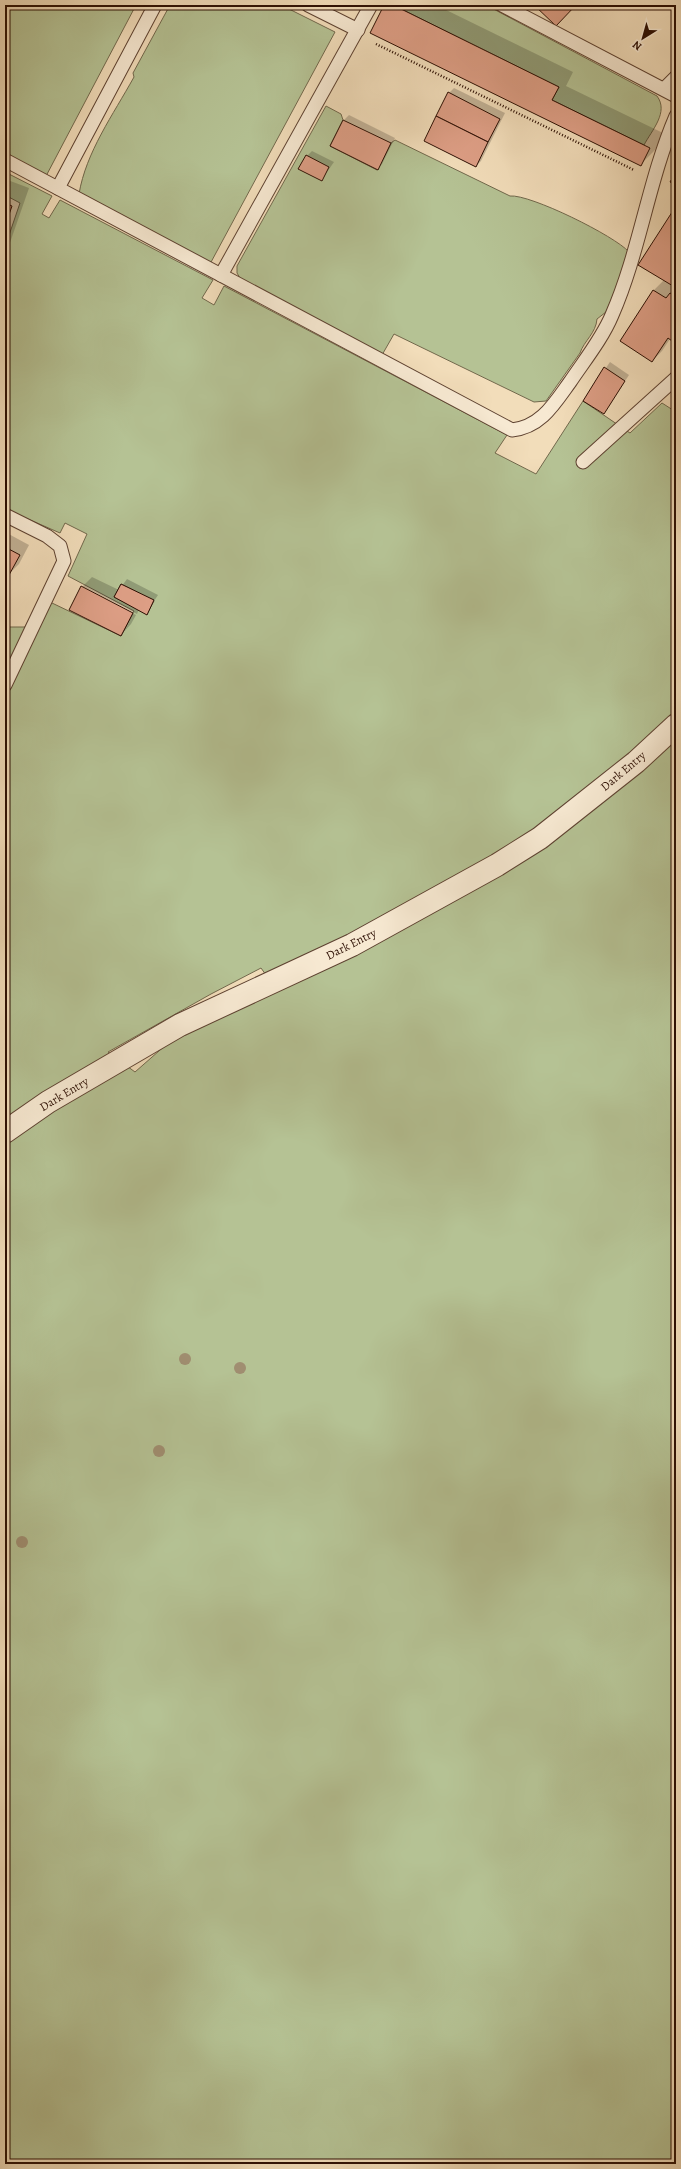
<svg xmlns="http://www.w3.org/2000/svg" width="681" height="2169" font-family="Alegreya,serif">
<style>
.green{fill:#b5c294;stroke:#71684c;fill-rule:evenodd}
.shadow{fill:#0003}
.building{fill:#dd9e85;stroke:#2d0f03}
.lines{fill:none;stroke-linecap:round;stroke-linejoin:round}
.service-casing{stroke:#5e4231;stroke-width:15}
.minor-casing{stroke:#5e4231;stroke-width:24}
.path{stroke:#2d0f03;stroke-width:2.5;stroke-dasharray:1 2;stroke-linecap:butt}
.service{stroke:#f7e9d2;stroke-width:13}
.minor{stroke:#f7e9d2;stroke-width:22}
.tree{fill:#a08e71}
.labels{text-anchor:middle;stroke-width:4;stroke-linejoin:round;paint-order:stroke}
.street-label{font-size:12px;fill:#2d0f03;stroke:#f7e9d2}
</style>
<rect width="100%" height="100%" fill="#f2ddba"/>
<filter id="stains"><feTurbulence type="fractalNoise" baseFrequency=".005" numOctaves="4"/><feColorMatrix values="0 0 0 0 .2 0 0 0 0 .09 0 0 0 0 .02 0 0 0 .5 -.17"/></filter>
<radialGradient id="worn" r=".72"><stop offset=".6" stop-color="#630" stop-opacity="0"/><stop offset="1" stop-color="#630" stop-opacity=".3"/></radialGradient>
<g class="green">
<path d="M5,5H136L45,178L5,156Z"/>
<path d="M170,5H281L335,32L210,264L79,194C86,152 113,115 134,77L133,73Z"/>
<path d="M393,5H486L657,96C669,112 652,130 644,145L552,100L559,87Z"/>
<path d="M326,106L341,114L343,120L330,146L377,170L391,143L395,140L510,196C530,194 615,236 629,252L627,263L606,312L597,319C596,333 584,341 580,353L546,401L534,402L394,334L382,355L240,278L237,273V266Z"/>
<path d="M5,172L52,196L42,214L49,218L60,200L213,280L202,298L214,305L224,286L507,435L495,453L536,474L583,401L630,433L662,403L676,412V2164H5V1133L77,1073L5,1121V600L6,627H25L34,610L52,603L121,636L134,611L68,576L87,534L65,523L60,533L5,509V247L20,203L5,195ZM121,584L154,601L147,614L114,597ZM261,968L276,989L176,1036L135,1072L108,1052L211,994Z"/>
</g>
<g class="shadow">
<path d="M385,5H436L573,72L566,86L663,133L655,150L640,165Z"/>
<path d="M454,88L505,113L481,161L476,166L449,93Z"/>
<path d="M349,115L395,138L382,164L377,169L331,146L344,120Z"/>
<path d="M312,151L334,162L322,179L307,156Z"/>
<path d="M5,179L29,188L5,257Z"/>
<path d="M676,207V282L672,285L676,288V343L670,339L662,351L652,361L621,341L654,290L665,279Z"/>
<path d="M610,362L629,375L604,413L584,400Z"/>
<path d="M5,532L29,545L19,564L9,574L5,572Z"/>
<path d="M92,577L119,590L127,579L158,595L146,613L139,609L137,614L84,587V589L136,615L131,624L121,635L82,587Z"/>
</g>
<g class="building">
<path d="M384,5H393L559,87L552,100L650,148L641,166L370,33Z"/>
<path d="M534,5H576L556,26Z"/>
<path d="M448,92L500,119L488,142L436,116Z"/>
<path d="M436,116L488,142L476,167L424,141Z"/>
<path d="M343,120L391,143L378,170L330,146Z"/>
<path d="M306,155L329,167L322,181L298,169Z"/>
<path d="M676,172V185L670,182Z"/>
<path d="M5,203L12,206L5,226Z"/>
<path d="M676,206V281L673,286L638,265Z"/>
<path d="M653,290L666,298L670,293L676,296V344L668,338L652,362L620,341Z"/>
<path d="M604,367L625,381L604,414L583,401Z"/>
<path d="M5,547L20,555L9,575L5,573Z"/>
<path d="M121,584L154,600L147,615L114,597Z"/>
<path d="M81,586L133,613L121,636L69,610Z"/>
</g>
<g class="lines">
<defs>
<g id="service">
<path d="M308,5L358,30"/>
<path d="M502,5L676,96"/>
<path d="M664,89L676,77"/>
<path d="M5,160L512,430C541,427 554,404 570,382C584,361 602,339 612,315C640,251 648,181 676,116"/>
<path d="M58,188L155,5"/>
<path d="M221,275L371,5"/>
<path d="M583,462L676,378"/>
<path d="M5,515L47,536L60,546L64,561L5,685"/>
</g>
<path id="minor" d="M5,1132L48,1102L180,1025L352,945L497,865L540,838L636,762L676,725"/>
</defs>
<use href="#service" class="service-casing"/>
<use href="#minor" class="minor-casing"/>
<path class="path" d="M376,44L634,170"/>
<use href="#service" class="service"/>
<use href="#minor" class="minor"/>
</g>
<g class="tree">
<circle cx="185" cy="1359" r="6"/>
<circle cx="240" cy="1368" r="6"/>
<circle cx="159" cy="1451" r="6"/>
<circle cx="22" cy="1542" r="6"/>
</g>
<g class="labels">
<g class="street-label">
<text transform="translate(623 771) rotate(-40)" y="4">Dark Entry</text>
<text transform="translate(351 944) rotate(-27)" y="4">Dark Entry</text>
<text transform="translate(64 1094) rotate(-31)" y="4">Dark Entry</text>
</g>
</g>
<rect width="681" height="2169" fill="none" stroke="#f2ddba" stroke-width="20"/>
<rect x="6" y="6" width="669" height="2157" fill="none" stroke="#2d0f03" stroke-width="2"/>
<rect x="10" y="10" width="661" height="2149" fill="none" stroke="#2d0f03"/>
<g transform="translate(643 38) rotate(217)" stroke="#f7e9d2" stroke-width="3" paint-order="stroke">
<path d="M0-3L7 15L0 10L-7 15Z" fill="#2d0f03"/>
<text y="-6" font-size="11" font-weight="bold" text-anchor="middle" fill="#2d0f03">N</text>
</g>
<rect width="100%" height="100%" filter="url(#stains)"/>
<rect width="100%" height="100%" fill="url(#worn)"/>
</svg>
